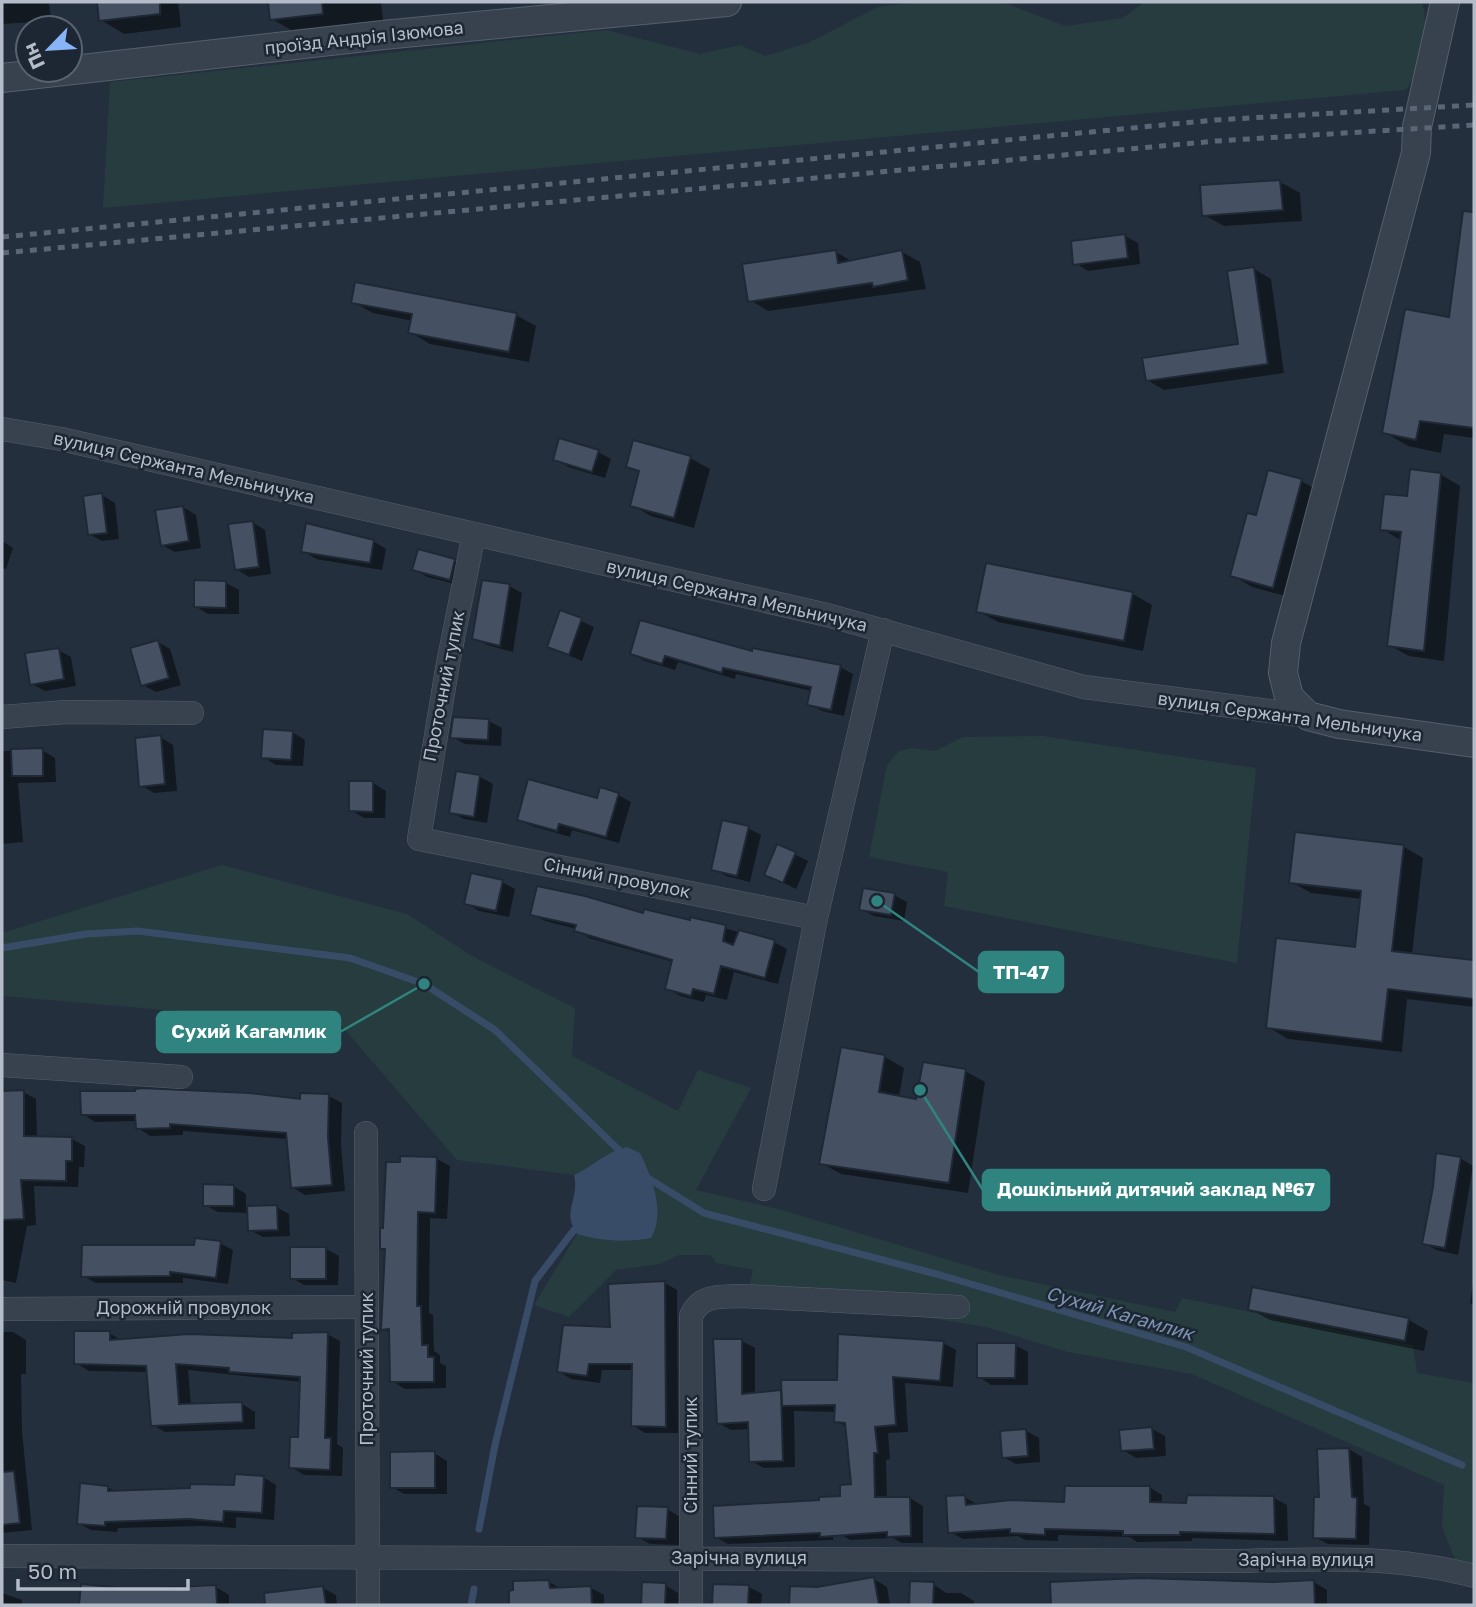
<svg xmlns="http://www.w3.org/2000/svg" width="1476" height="1607" font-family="'Golos Text',sans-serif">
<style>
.green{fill:#263c3f}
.water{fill:#394c67}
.shadow{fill:#0007}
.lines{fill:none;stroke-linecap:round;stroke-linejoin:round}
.stream{stroke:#394c67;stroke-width:7}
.building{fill:#455162;stroke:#1f2835;stroke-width:2}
.minor-casing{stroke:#565f6c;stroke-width:24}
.tertiary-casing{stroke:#565f6c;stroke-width:30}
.minor{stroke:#38414e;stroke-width:23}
.tertiary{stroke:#38414e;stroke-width:28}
.rail{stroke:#5a6575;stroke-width:5;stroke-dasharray:7 7;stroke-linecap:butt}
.labels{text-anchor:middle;stroke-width:5;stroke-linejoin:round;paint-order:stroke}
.street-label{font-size:18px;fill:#b4bcc9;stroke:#1d2633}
.water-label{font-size:19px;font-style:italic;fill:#7c92b1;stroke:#1d2633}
.leader{fill:none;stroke:#308480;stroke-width:2.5}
.callout-dot{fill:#308480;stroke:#1d2633;stroke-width:2.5}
.callout{fill:#308480;stroke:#308480;stroke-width:2.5}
.callout-label{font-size:19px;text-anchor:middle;font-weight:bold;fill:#fff}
</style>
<rect width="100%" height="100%" fill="#242f3e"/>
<g class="green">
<path d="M916,2H1002L1065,26L1123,18L1144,2H1422C1429,28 1425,69 1405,90L103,208L110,82L606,30L700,54L740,45L765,56L808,43L878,7Z"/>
<path d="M1043,736L1256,768L1237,963L944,906L948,872L869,857L887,765L899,751L912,748L935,751L963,737Z"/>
<path d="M222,865L407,914L472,956L575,1008L572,1056L678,1111L698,1070L751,1088L696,1190L782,1210L999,1275L1175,1312L1182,1298L1413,1345L1417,1373L1474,1383V1569L1456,1562L1442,1527L1444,1485L1192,1374L1068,1352L986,1327L755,1290L750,1284L753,1270L717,1263L710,1255H679L660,1264L616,1270L569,1317L534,1305L577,1234C600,1241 627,1243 651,1238L646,1166L607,1154L588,1169L574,1175L457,1160L341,1025L2,996V933Z"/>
</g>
<path class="water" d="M627,1147L640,1153C652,1178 666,1213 651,1238C627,1243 600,1241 577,1234C561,1210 580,1200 574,1175C593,1167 606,1151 627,1147Z"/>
<g class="shadow">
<path d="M2,2H49L51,21L2,24Z"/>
<path d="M99,2H178L181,27L124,34L101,20Z"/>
<path d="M270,2H381L383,20L291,30L272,19Z"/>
<path d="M1280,182L1300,193L1302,221L1224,226L1204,215Z"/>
<path d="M1464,219L1474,220V438L1444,434L1441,453L1408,446L1384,432L1450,319Z"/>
<path d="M1125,236L1138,243L1140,264L1088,271L1075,263Z"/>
<path d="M836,252L853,262L902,252L920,262L926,289L768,311L750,300Z"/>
<path d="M1254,269L1271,279L1284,373L1164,390L1147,380L1240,345Z"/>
<path d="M353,302L516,315L536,326L529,362L430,344L410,332L413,321L373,313Z"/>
<path d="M598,452L611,459L605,478L568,467L555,459Z"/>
<path d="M690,458L710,469L694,528L651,516L632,505L640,473L628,466Z"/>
<path d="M1440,474L1460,486L1444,661L1409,656L1389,645L1402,541L1382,529L1408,498Z"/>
<path d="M1301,481L1321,492L1292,598L1252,587L1232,575Z"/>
<path d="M102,495L115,503L119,539L102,541L89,534Z"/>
<path d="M183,507L196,515L201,548L175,552L162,545Z"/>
<path d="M252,522L265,530L271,574L249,577L236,569Z"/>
<path d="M2,541L13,548L6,569L2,568Z"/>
<path d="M373,541L386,549L382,570L316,559L303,551Z"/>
<path d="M454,560L467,568L463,586L427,577L414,569Z"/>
<path d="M226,583L239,590V614H208L195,606Z"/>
<path d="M509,586L522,593L513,652L487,645L474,638Z"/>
<path d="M1133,594L1152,605L1143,651L998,622L978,611Z"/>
<path d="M561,612L594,627L582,661L549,647Z"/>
<path d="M158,642L170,649L181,685L156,692L143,685Z"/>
<path d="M58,650L71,657L76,686L45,691L32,684Z"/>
<path d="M753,653L840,667L853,674L844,716L822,711L809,704L812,691L736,674L735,679L678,662L675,670L645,661L632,654Z"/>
<path d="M455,719L489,721L502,728L501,746L465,744L452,737Z"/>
<path d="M292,732L305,740L303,766L276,765L263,757Z"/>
<path d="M160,737L173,745L177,791L154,793L141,785Z"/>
<path d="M42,750L55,758L56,782L18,783L23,842L2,844V751Z"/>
<path d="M457,773L480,777L493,784L487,823L464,819L451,812Z"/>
<path d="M373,783L386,791L385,818H364L351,810Z"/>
<path d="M618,795L631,802L619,843L572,830L570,837L532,826L519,819Z"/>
<path d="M748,828L761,835L750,882L726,876L713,869Z"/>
<path d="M778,846L808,861L796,889L766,874Z"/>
<path d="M1404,847L1423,858L1412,955L1474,962V1007L1407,999L1402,1052L1288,1039L1268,1027L1356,949L1362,899L1311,893L1291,882Z"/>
<path d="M502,882L515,889L509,917L479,911L466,903Z"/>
<path d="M894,895L907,902L904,921L874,916L861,909Z"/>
<path d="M532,914L644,915L691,923L692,919L774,942L787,949L778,984L734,972L727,1000L706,995L704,1002L680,996L667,988L673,962L589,938L577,929L545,921Z"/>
<path d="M885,1057L904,1068L899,1097L918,1101L965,1071L985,1082L968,1193L841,1174L821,1163Z"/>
<path d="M2,1092H23L36,1099L37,1138L72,1139L85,1146L84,1167H79L78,1187L34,1186L36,1225L27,1226L16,1283L2,1280Z"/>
<path d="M329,1096L342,1103L341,1146L345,1191L305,1195L292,1187L288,1139L183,1131V1135L150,1136L138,1128L137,1121L95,1122L83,1114L302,1100Z"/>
<path d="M1460,1158L1473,1166L1458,1255L1436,1250L1424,1243L1435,1188Z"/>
<path d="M437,1159L450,1166L447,1219L430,1218L429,1313L433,1315L434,1351L440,1355V1363L446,1366V1388L405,1389L392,1381L391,1333L383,1329L387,1250L382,1248Z"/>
<path d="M233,1186L246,1194V1208L276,1207L289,1214L290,1236L263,1237L250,1230L249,1213L218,1212L205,1205Z"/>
<path d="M220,1243L233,1250L228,1284L183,1278V1283H96L83,1276Z"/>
<path d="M326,1249L339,1256L338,1285H304L292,1278Z"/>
<path d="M1474,1276V1305L1470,1303Z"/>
<path d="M665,1283L677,1290L678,1433H645L632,1425L634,1370H602L600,1383L571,1379L558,1371Z"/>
<path d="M1254,1289L1409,1320L1428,1331L1424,1351L1270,1320L1250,1309Z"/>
<path d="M2,1332H13L26,1340V1374H21L22,1432L32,1530L2,1533Z"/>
<path d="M109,1333L123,1341L294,1340L327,1334L340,1341L337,1444L343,1448L342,1476L304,1475L291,1467L300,1439L302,1382L188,1370L191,1405L242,1404L255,1412V1429L165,1432L153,1425L148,1372L89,1371L76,1363Z"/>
<path d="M742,1341L755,1348V1394H783L839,1382L943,1343L956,1350L953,1387L905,1383L908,1432L888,1433L890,1459L886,1460L887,1499L910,1498L923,1506V1543H902L893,1538L850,1540L837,1532L833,1524V1540L728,1544L715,1537L821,1502L842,1498L853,1486L847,1427L836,1421V1412L794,1411L795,1467L764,1468L751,1461L750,1429L731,1430L718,1423Z"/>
<path d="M1015,1345L1028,1352V1385H991L979,1377Z"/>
<path d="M1152,1429L1165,1436L1166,1456L1136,1458L1123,1450Z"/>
<path d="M1026,1431L1039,1438L1040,1462L1016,1464L1003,1457Z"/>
<path d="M1349,1449L1362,1457L1364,1504L1370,1507L1369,1545L1328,1544L1315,1537L1321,1498Z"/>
<path d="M434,1453L447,1461V1494H404L392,1487Z"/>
<path d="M263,1477L276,1485L274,1520L236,1517V1528L204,1526L118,1528L117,1532L91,1530L78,1523L108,1487L116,1492L236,1487Z"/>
<path d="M1149,1487L1162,1495V1504L1274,1498L1287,1505L1288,1541L1192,1538V1541L1137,1542L1130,1537L1058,1535V1541L1025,1540L1018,1536L963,1539L950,1532L964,1497L977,1504H1066Z"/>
<path d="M667,1509L680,1517L679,1545L650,1544L637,1537Z"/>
<path d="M874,1579L887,1587L890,1605H849L846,1584Z"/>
<path d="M549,1582L562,1589L591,1588L604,1595V1605H516L515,1583Z"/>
<path d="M1314,1582L1327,1590V1605H1053L1052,1583Z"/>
<path d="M912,1583L933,1584L946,1593H961L974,1601V1605H911Z"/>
<path d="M644,1584L665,1585L678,1593V1605H643Z"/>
<path d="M715,1585L749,1587L762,1594L761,1605H714Z"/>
<path d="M82,1586L134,1590L216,1587L229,1595V1605H81Z"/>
<path d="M323,1588L336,1595L337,1605H274L292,1604Z"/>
<path d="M2,1593L22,1600V1605H2Z"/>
</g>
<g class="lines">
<g class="stream">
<path d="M2,948L86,934L138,931L350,958L424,984L495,1030L623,1154"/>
<path d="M643,1175L704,1213L940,1275L1186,1347L1462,1465"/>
<path d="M479,1529L495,1445L535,1281L574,1230"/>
<path d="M471,1605L474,1589"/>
</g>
</g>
<g class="building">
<path d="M97,2H160V14L99,21Z"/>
<path d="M268,2H322L323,14L270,20Z"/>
<path d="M1280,180L1283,210L1202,216L1200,185Z"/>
<path d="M1463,211L1474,212V428L1420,421L1416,440L1382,433L1405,309L1449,317Z"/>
<path d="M1125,234L1128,258L1073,265L1071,241Z"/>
<path d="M836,250L838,263L902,250L908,280L873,287L872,283L748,302L742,264Z"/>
<path d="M1254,267L1268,364L1146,381L1142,358L1238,344L1227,271Z"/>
<path d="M355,282L517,313L509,352L408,333L412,314L351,303Z"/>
<path d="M559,438L599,450L592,472L553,460Z"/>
<path d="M633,440L691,456L674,518L630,506L639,471L626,467Z"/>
<path d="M1410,469L1441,473L1424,651L1387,646L1401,532L1380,530L1384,494L1407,496Z"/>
<path d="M1268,470L1302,479L1273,588L1230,576L1247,513L1256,515Z"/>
<path d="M102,493L107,533L88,535L83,496Z"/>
<path d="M183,506L189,541L161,546L155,510Z"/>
<path d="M253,521L259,567L235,570L228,524Z"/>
<path d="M306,523L374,540L370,563L301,552Z"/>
<path d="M418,549L455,559L450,580L412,570Z"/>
<path d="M986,563L1133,592L1124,641L976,612Z"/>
<path d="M194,580L226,581V608L194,607Z"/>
<path d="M482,580L510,584L500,646L472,639Z"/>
<path d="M560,610L582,618L569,655L547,647Z"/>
<path d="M640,620L752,651V648L841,665L831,710L807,705L811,687L723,668L722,673L665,656L662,664L630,654Z"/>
<path d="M158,640L169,678L141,686L130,648Z"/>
<path d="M59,648L64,679L30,685L25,653Z"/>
<path d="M453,717L489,719L488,740L450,738Z"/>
<path d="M263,729L293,731L291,760L261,758Z"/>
<path d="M161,735L165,784L139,787L135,738Z"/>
<path d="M43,748V776H12L11,749Z"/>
<path d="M456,771L480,775L474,817L449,813Z"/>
<path d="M528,779L597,798L600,787L619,793L606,837L559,824L557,831L517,820Z"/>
<path d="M349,781H373V812L349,811Z"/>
<path d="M722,820L749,826L737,876L711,870Z"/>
<path d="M1295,832L1404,845L1392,951L1474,960V999L1388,989L1382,1042L1266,1028L1276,938L1355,947L1361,891L1289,883Z"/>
<path d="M777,844L796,852L783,883L764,875Z"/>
<path d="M471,873L503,880L496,911L464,904Z"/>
<path d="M537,886L585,896L643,913L644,909L690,920V917L726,925L723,941L733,945L739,930L775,940L765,978L721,966L714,994L693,989L691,996L665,989L672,960L574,931L576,925L530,915Z"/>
<path d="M863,888L895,893L891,915L859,910Z"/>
<path d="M841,1047L885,1055L879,1092L916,1099L923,1062L966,1069L949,1183L819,1164Z"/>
<path d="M142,1088L249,1093L300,1099V1093L329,1094L328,1137L332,1185L291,1188L286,1133L170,1124V1128L136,1129L135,1115H81L80,1091H135V1089Z"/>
<path d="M24,1090V1136L72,1137V1161H66V1181L21,1180L24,1219L2,1220V1091Z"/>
<path d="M1436,1153L1461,1157L1445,1248L1422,1244L1433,1187Z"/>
<path d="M400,1156L437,1157L435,1213L418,1212L417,1306H421L422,1345H428V1357H434V1382H390L389,1329L381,1330L385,1249H380V1228H383L386,1162H400Z"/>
<path d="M203,1184L234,1185V1206H203Z"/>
<path d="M277,1205L278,1230L248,1231L247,1206Z"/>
<path d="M195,1238L221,1241L216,1278L170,1272V1276L81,1277L82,1245H194Z"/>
<rect x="290" y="1247" width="36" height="32"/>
<path d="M665,1281L666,1427L631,1426L632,1364H589L587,1376L557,1372L563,1325L610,1327L608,1284Z"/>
<path d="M1252,1287L1409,1318L1405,1341L1248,1310Z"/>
<path d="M74,1331H110V1340L189,1334L292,1338V1333L328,1332L325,1438H331L330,1470L289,1468L290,1437H298L300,1377L229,1372V1368L176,1364L179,1404L242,1402L243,1422L151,1426L146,1366L74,1364Z"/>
<path d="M838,1334L944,1341L940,1381L893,1377L896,1425L875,1427L878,1453H874L875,1497H910L911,1536L887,1537V1532L820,1537V1533L714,1538L713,1506L819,1500V1497L840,1496V1485L851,1484L845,1423L834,1422L835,1405L782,1406L781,1380H837Z"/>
<path d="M713,1339H742V1394L781,1390L783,1461L749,1462L748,1422L717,1424Z"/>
<path d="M977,1343H1016L1015,1378H977Z"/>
<path d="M1152,1427L1154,1449L1121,1451L1119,1430Z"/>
<path d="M1026,1429L1028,1456L1002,1458L1000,1431Z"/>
<path d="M1349,1448L1352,1497L1357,1498L1356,1539L1313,1538L1314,1497H1319L1317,1449Z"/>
<path d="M435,1451V1488H390V1452Z"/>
<path d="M14,1471L20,1523L2,1525V1472Z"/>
<path d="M235,1474L264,1476L262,1513L224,1511L223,1522L189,1519L105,1522V1526L77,1524L80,1483L108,1486V1491L190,1488V1484L234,1485Z"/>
<path d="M1065,1486H1150V1502L1186,1503L1187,1495L1274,1496L1275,1534L1180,1532V1535H1123V1531L1045,1529V1535L1010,1533V1529L948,1533L946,1496L965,1495L966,1505L1011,1500L1064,1502Z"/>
<path d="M637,1506L668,1507L666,1539L635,1538Z"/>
<path d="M874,1577L879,1605H789L790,1586L817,1587Z"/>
<path d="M1140,1578L1274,1582L1314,1580L1315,1605H1051L1050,1582Z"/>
<path d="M549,1580L550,1588L591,1586L592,1605H509V1591L513,1590V1581Z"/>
<path d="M910,1581L934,1582L933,1605H909Z"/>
<path d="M642,1582L666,1583L665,1605H641Z"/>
<path d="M81,1584L134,1589L216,1585L217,1605H79Z"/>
<path d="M713,1584L749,1585L748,1605H712Z"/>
<path d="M323,1586L326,1605H265L264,1593Z"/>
</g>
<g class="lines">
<defs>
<g id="minor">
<path d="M2,429L61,439L827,615L1084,687L1308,716"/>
<path d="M474,534L448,663L419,839L816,918"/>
<path d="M2,717L66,712L192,713"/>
<path d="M2,1065L181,1077"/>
<path d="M366,1133L368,1605"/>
<path d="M764,1189L816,918L883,630"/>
<path d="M2,1309L367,1307"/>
<path d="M2,1556L1237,1561C1318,1559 1396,1555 1474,1576"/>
<path d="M691,1605V1316C701,1294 720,1297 742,1296L958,1307"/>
</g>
<g id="tertiary">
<path d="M1445,2L1417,127L1416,153L1286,643L1283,673L1289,697L1308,716L1339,724L1474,743"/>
<path d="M2,78L383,35L727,2"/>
</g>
</defs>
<use href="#minor" class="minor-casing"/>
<use href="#tertiary" class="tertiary-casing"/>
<use href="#minor" class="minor"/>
<use href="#tertiary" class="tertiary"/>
<g class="rail">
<path d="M2,237L1215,120L1474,105"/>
<path d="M2,253L1216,141L1474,125"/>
</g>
</g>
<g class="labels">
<g class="street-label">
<text transform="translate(364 38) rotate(-6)" y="6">проїзд Андрія Ізюмова</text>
<text transform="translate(184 468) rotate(13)" y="6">вулиця Сержанта Мельничука</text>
<text transform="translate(737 596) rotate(13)" y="6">вулиця Сержанта Мельничука</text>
<text transform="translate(444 686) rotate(-79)" y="6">Проточний тупик</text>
<text transform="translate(1290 717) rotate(8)" y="6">вулиця Сержанта Мельничука</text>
<text transform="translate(617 878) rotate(11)" y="6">Сінний провулок</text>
<text x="184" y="1314">Дорожній провулок</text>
<text transform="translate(367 1369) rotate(-90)" y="6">Проточний тупик</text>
<text transform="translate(691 1455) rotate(-90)" y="6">Сінний тупик</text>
<text x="739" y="1564">Зарічна вулиця</text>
<text x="1306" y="1566">Зарічна вулиця</text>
</g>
<g class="water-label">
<text transform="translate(1120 1313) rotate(16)" y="7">Сухий Кагамлик</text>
</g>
</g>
<path class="leader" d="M877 901L979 972M424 984L340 1032M920 1090L983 1190"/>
<g class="callout-dot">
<circle cx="877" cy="901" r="7"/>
<circle cx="424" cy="984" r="7"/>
<circle cx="920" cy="1090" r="7"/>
</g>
<g class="callout">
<rect x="979" y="952" width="84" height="40" rx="7"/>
<rect x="157" y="1012" width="183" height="40" rx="7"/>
<rect x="983" y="1170" width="346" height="40" rx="7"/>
</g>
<g class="callout-label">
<text x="1021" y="979">ТП-47</text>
<text x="249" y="1038">Сухий Кагамлик</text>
<text x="1156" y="1196">Дошкільний дитячий заклад №67</text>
</g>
<rect width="1476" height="1607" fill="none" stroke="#b4bcc9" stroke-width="7"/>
<g transform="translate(49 49) rotate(245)"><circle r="33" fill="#1d2633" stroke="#59626f" stroke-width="2"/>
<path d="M0-5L12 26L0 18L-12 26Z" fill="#8ab4f8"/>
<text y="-10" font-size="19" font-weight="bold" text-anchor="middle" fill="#b4bcc9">Пн</text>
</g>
<path d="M18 1579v10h170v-10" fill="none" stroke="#b4bcc9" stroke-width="3.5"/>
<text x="28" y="1579" font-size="21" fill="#b4bcc9" stroke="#1d2633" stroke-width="5" paint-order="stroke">50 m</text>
</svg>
